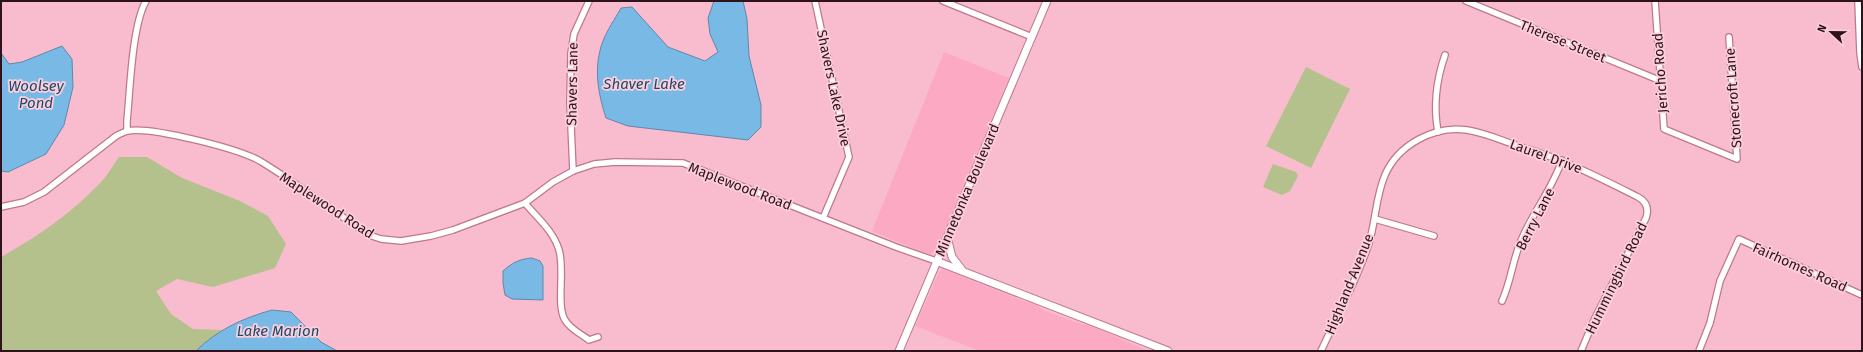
<svg xmlns="http://www.w3.org/2000/svg" width="1863" height="352" font-family="'Fira Sans',sans-serif">
<style>
.built{fill:#fcaac3}
.green{fill:#b4c18c}
.water{fill:#78b9e5;stroke:#6287a9}
.lines{fill:none;stroke-linecap:round;stroke-linejoin:round}
.minor-casing{stroke:#be788e;stroke-width:8}
.tertiary-casing{stroke:#be788e;stroke-width:9}
.minor{stroke:#fff;stroke-width:5.5}
.tertiary{stroke:#fff;stroke-width:7}
.labels{text-anchor:middle;stroke-width:3.5;stroke-linejoin:round;paint-order:stroke}
.street-label{font-size:14px;fill:#2e131c;stroke:#fdcedb}
.water-label{font-size:15px;font-style:italic;fill:#194a69;stroke:#fdcedb}
</style>
<rect width="100%" height="100%" fill="#f9bcce"/>
<g class="built">
<path d="M944,52L1009,78L937,252L929,255L872,231Z"/>
<path d="M943,269L1026,302L1035,303L1043,310L1081,324L1089,325L1149,351H980L915,326L939,272Z"/>
</g>
<g class="green">
<path d="M1306,67L1350,89L1311,168L1266,146Z"/>
<path d="M119,157H147L182,178L240,201L268,216L286,244L275,268L213,287L177,279L156,291L171,314L193,329L222,330L196,351H1V257C37,237 73,212 101,182C108,175 113,165 119,157Z"/>
<path d="M1273,164L1296,172L1298,176L1290,191L1282,195L1263,187Z"/>
</g>
<g class="water">
<path d="M714,1H743L747,19L749,56L761,105V127L748,140L628,126L606,118C598,93 593,67 603,41C607,30 615,19 621,8L632,7L668,47L705,61L718,52L710,34L708,18Z"/>
<path d="M62,46L72,59L73,87L64,125L46,154L8,172L1,171V53L9,64L22,62Z"/>
<path d="M532,258L540,261L543,266V300L512,299L505,295L503,283V271C513,262 520,259 532,258Z"/>
<path d="M272,310L291,312L321,342L337,351H196C217,330 243,318 272,310Z"/>
</g>
<g class="lines">
<defs>
<g id="minor">
<path d="M815,1L849,157L823,218"/>
<path d="M943,1L1032,37"/>
<path d="M1466,1L1661,81"/>
<path d="M1655,1L1664,129L1737,159L1729,37"/>
<path d="M1858,1L1860,53L1862,67"/>
<path d="M127,131V121C130,91 132,25 146,1"/>
<path d="M1438,132C1433,105 1436,81 1445,55"/>
<path d="M573,171L570,103L571,53L574,34L589,1"/>
<path d="M525,203C537,218 553,230 559,250C565,269 556,306 565,320C570,329 581,334 589,340L598,337"/>
<path d="M1,207L24,202L44,192L116,136C120,134 124,132 127,131C151,126 239,149 260,161C298,184 333,211 369,235L381,239L401,241L431,236L453,230L525,203L553,182L573,171L594,164L615,162L683,163L896,247L936,261"/>
<path d="M1375,219L1434,236"/>
<path d="M1502,301C1512,279 1513,255 1524,234C1536,208 1553,187 1562,160"/>
<path d="M1321,351C1337,316 1356,282 1368,246C1376,223 1375,198 1385,175C1398,145 1434,125 1467,130C1486,133 1503,141 1521,147C1563,159 1600,178 1638,197C1647,202 1649,209 1646,218L1595,318L1581,351"/>
<path d="M1699,351L1710,323L1720,281L1739,239L1862,295"/>
</g>
<g id="tertiary">
<path d="M947,237L952,257L962,270"/>
<path d="M936,261L1168,351"/>
<path d="M899,351L1047,1"/>
</g>
</defs>
<use href="#minor" class="minor-casing"/>
<use href="#tertiary" class="tertiary-casing"/>
<use href="#minor" class="minor"/>
<use href="#tertiary" class="tertiary"/>
</g>
<g class="labels">
<g class="street-label">
<text transform="translate(1563 41) rotate(22)" y="5">Therese Street</text>
<text transform="translate(1660 73) rotate(-94)" y="5">Jericho Road</text>
<text transform="translate(572 84) rotate(-89)" y="5">Shavers Lane</text>
<text transform="translate(834 88) rotate(78)" y="5">Shavers Lake Drive</text>
<text transform="translate(1733 98) rotate(-94)" y="5">Stonecroft Lane</text>
<text transform="translate(1546 156) rotate(20)" y="5">Laurel Drive</text>
<text transform="translate(740 186) rotate(21)" y="5">Maplewood Road</text>
<text transform="translate(967 190) rotate(-67)" y="5">Minnetonka Boulevard</text>
<text transform="translate(327 205) rotate(33)" y="5">Maplewood Road</text>
<text transform="translate(1535 219) rotate(-63)" y="5">Berry Lane</text>
<text transform="translate(1800 267) rotate(24)" y="5">Fairhomes Road</text>
<text transform="translate(1616 278) rotate(-64)" y="5">Hummingbird Road</text>
<text transform="translate(1349 284) rotate(-68)" y="5">Highland Avenue</text>
</g>
<g class="water-label">
<text x="644" y="89">Shaver Lake</text>
<text x="36" y="91">Woolsey<tspan x="36" dy="17">Pond</tspan></text>
<text x="278" y="336">Lake Marion</text>
</g>
</g>
<rect width="1863" height="352" fill="none" stroke="#2e131c" stroke-width="4"/>
<g transform="translate(1831 32) rotate(292)" stroke="#fdcedb" stroke-width="3" paint-order="stroke">
<path d="M0-3L7 15L0 10L-7 15Z" fill="#2e131c"/>
<text y="-6" font-size="11" font-weight="bold" text-anchor="middle" fill="#2e131c">N</text>
</g>
</svg>
